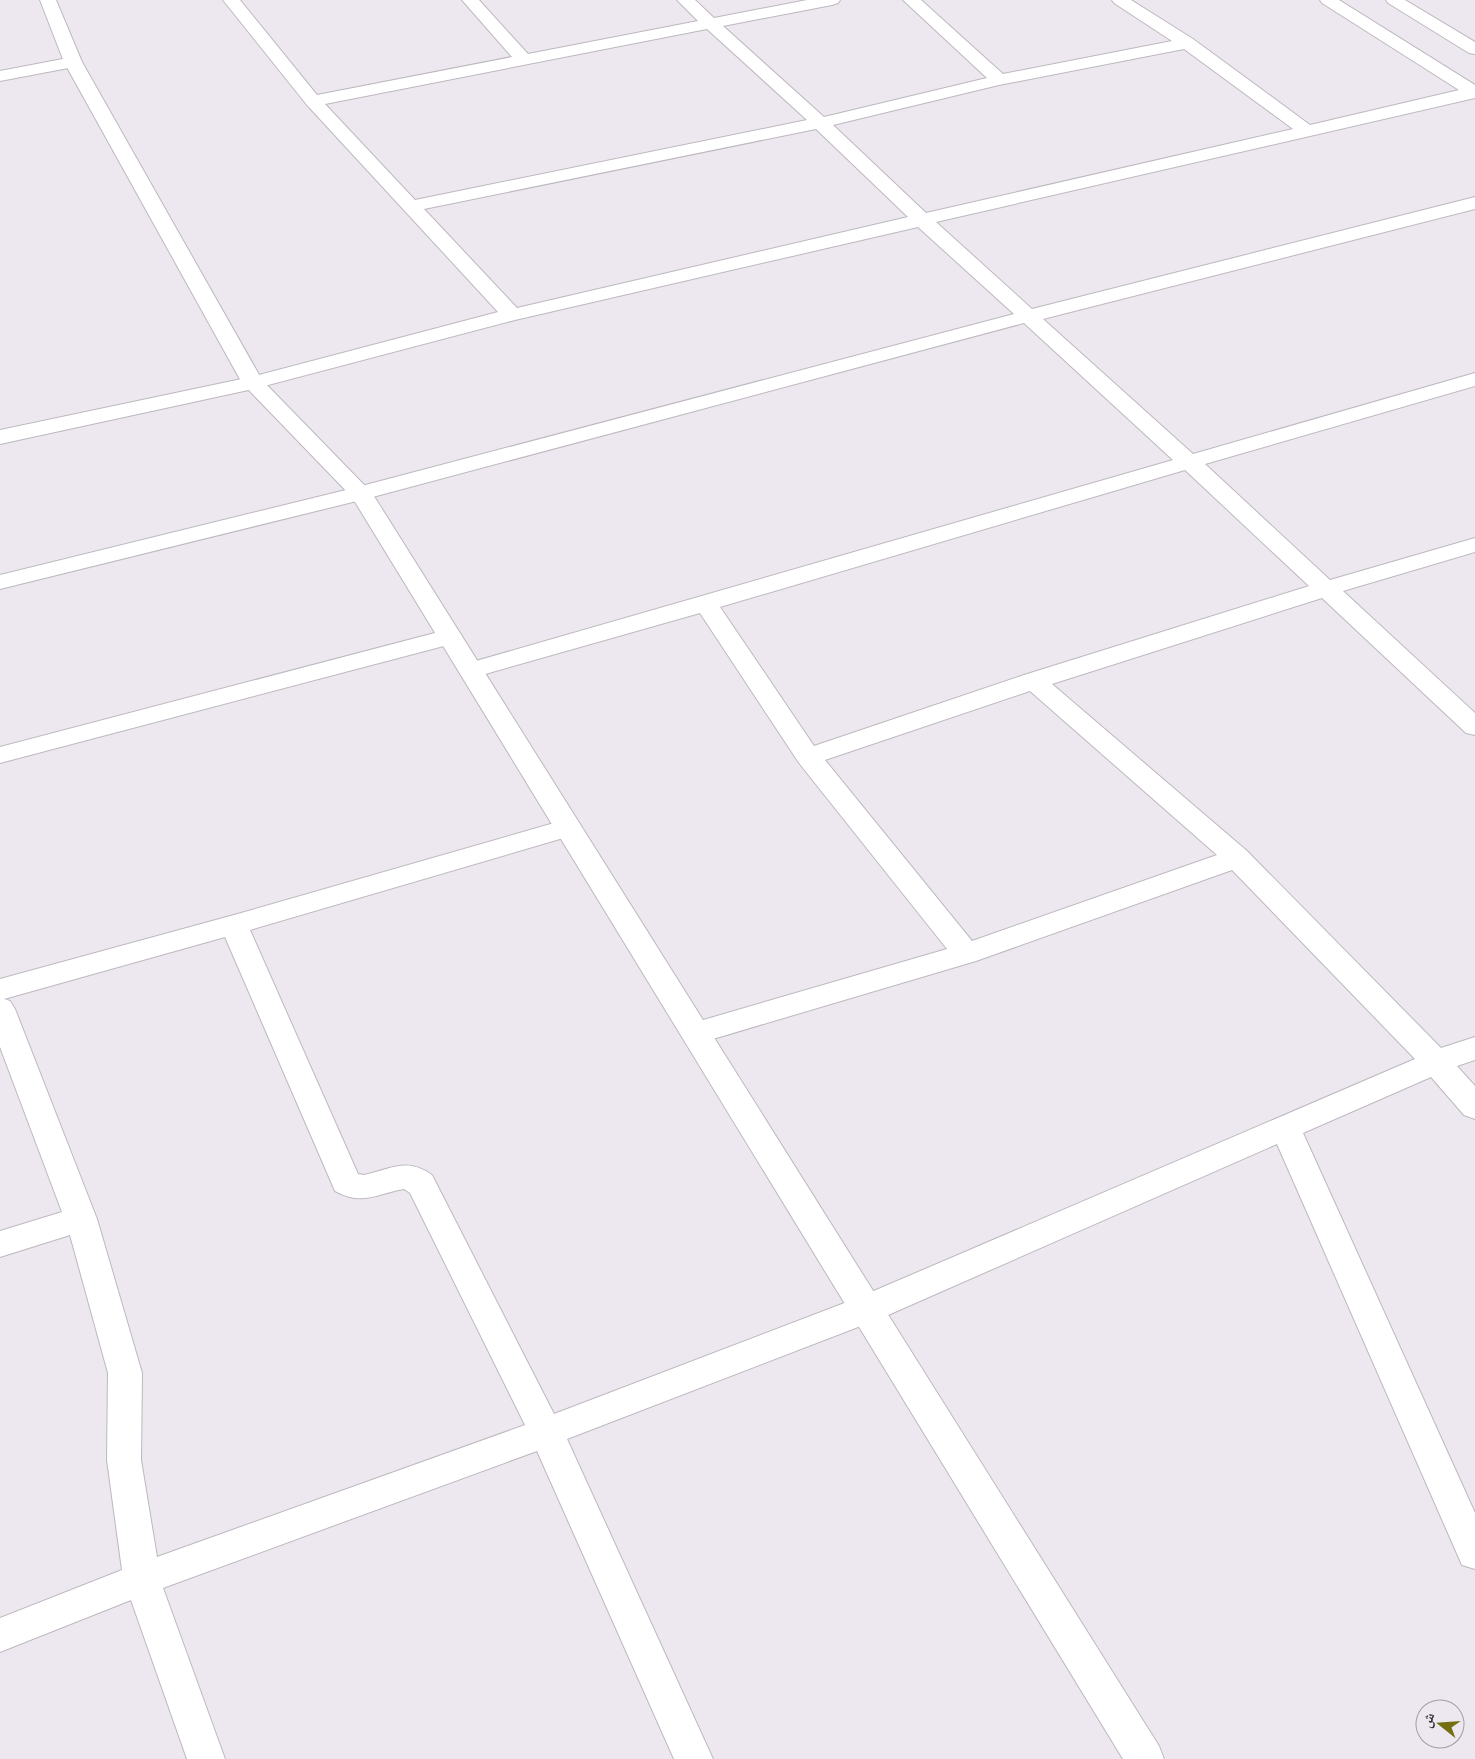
<svg xmlns="http://www.w3.org/2000/svg" width="1475" height="1759" font-family="Lato,'Noto Naskh Arabic',sans-serif">
<style>
.lines{fill:none;stroke-linecap:round;stroke-linejoin:round}
.lane-casing{stroke:#bdb8bf;stroke-width:2}
.street-casing{stroke:#bdb8bf;stroke-width:2}
.secondary-casing{stroke:#bdb8bf;stroke-width:2}
.lane{fill:#fff;fill-rule:evenodd}
.street{fill:#fff;fill-rule:evenodd}
.secondary{fill:#fff;fill-rule:evenodd}
</style>
<rect width="100%" height="100%" fill="#ede7ef"/>
<g class="lines">
<defs>
<path id="lane" d="M1386,0H1405L1475,42V54L1469,53L1388,3Z"/>
<g id="street">
<path d="M223,0H240L317,95L512,57L462,0H479L528,54L698,21L677,0H695L714,18L807,0H840L838,3L832,5L723,26L824,117L987,78L903,0H921L1003,74L1172,41L1114,3L1112,0H1131L1193,39L1310,125L1459,90L1322,3L1320,0H1339L1475,85V98L936,222L1032,309L1475,197V209L1043,319L1193,454L1475,373V386L1205,464L1330,580L1475,538V552L1343,591L1475,713V735L1466,733L1322,598L1052,684L1247,851L1441,1048L1475,1037V1060L1457,1066L1475,1086V1119L1464,1115L1431,1077L1303,1133L1475,1513V1569L1462,1565L1277,1144L879,1319L567,1439L713,1759H674L537,1451L163,1588L225,1759H187L131,1600L0,1652V1618L122,1570L107,1460L108,1373L70,1235L0,1257V1231L62,1212L0,1047V979L234,915L568,819L577,822L581,828L577,834L250,930L358,1174L364,1175C391,1169 407,1157 432,1175L554,1414L855,1299L1415,1059L1232,870L976,961L696,1044L686,1041L681,1033L686,1025L947,949L799,763L700,613L471,678L462,675L459,670L462,665L1173,460L1024,323L369,498L0,589V575L354,488L1014,314L918,227L515,320L253,389L0,444V430L251,377L498,312L307,105ZM707,29L807,120L415,200L325,104ZM1184,49L1293,129L926,213L833,125L999,85ZM816,129L908,217L517,308L424,209ZM1185,470L1309,586L1024,675L814,746L720,607ZM1030,691L1217,855L972,941L825,760ZM225,937L335,1191C363,1206 376,1194 404,1189L410,1193L525,1425L157,1557L141,1460L142,1373L97,1219L15,1009L10,1001L4,999Z"/>
<path d="M73,57L79,58L82,62L79,66L0,81V71Z"/>
<path d="M450,629L459,632L462,637L459,642L0,763V747Z"/>
</g>
<path id="secondary" d="M40,0H56L82,62L262,380L372,493L1159,1746L1164,1759H1123L352,497L242,383L64,62Z"/>
</defs>
<use href="#lane" class="lane-casing"/>
<use href="#street" class="street-casing"/>
<use href="#secondary" class="secondary-casing"/>
<use href="#lane" class="lane"/>
<use href="#street" class="street"/>
<use href="#secondary" class="secondary"/>
</g>
<g transform="translate(1440 1724) rotate(287)"><circle r="24" fill="#ede7ef" stroke="#a39fa5"/>
<path d="M0-4L9 19L0 12L-9 19Z" fill="#747012"/>
<text y="-8" font-size="14" font-weight="bold" text-anchor="middle" fill="#343235">ش</text>
</g>
</svg>
